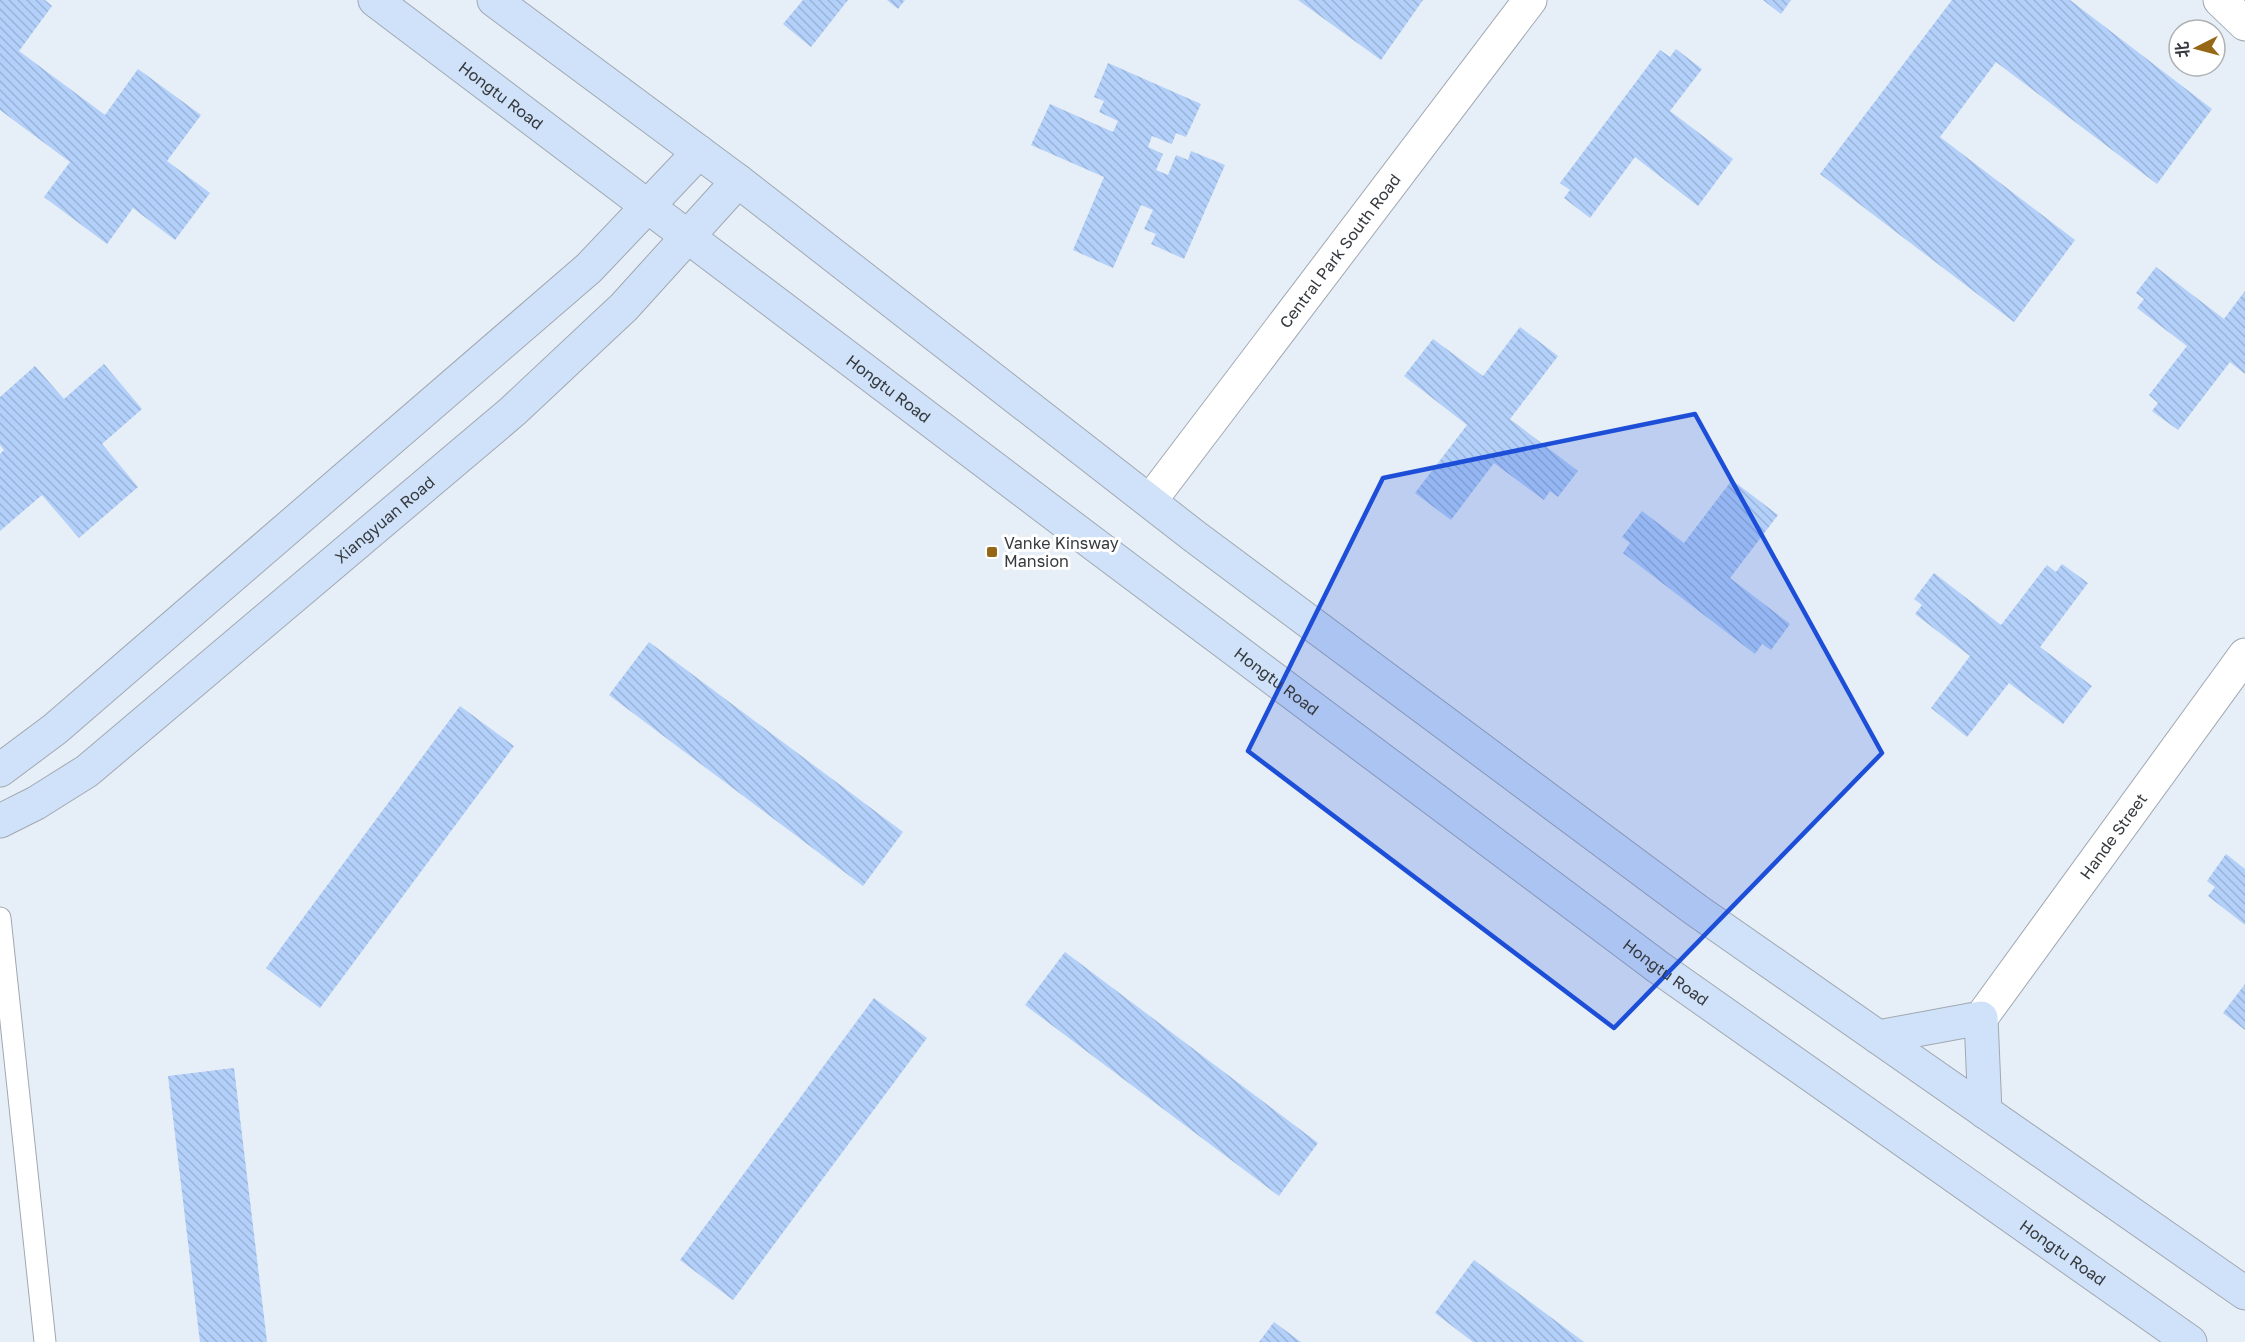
<svg xmlns="http://www.w3.org/2000/svg" width="2245" height="1342" font-family="'Golos Text','Noto Sans SC',sans-serif">
<style>
.building{fill:url(#building-back-hatch)}
.lines{fill:none;stroke-linecap:round;stroke-linejoin:round}
.lane-casing{stroke:#a1a8b1;stroke-width:23}
.street-casing{stroke:#a1a8b1;stroke-width:35}
.secondary-casing{stroke:#a1a8b1;stroke-width:35}
.lane{stroke:#fff;stroke-width:21}
.street{stroke:#fff;stroke-width:33}
.secondary{stroke:#cfe2f9;stroke-width:33}
.marked{fill:#1d4ed8;fill-opacity:0.2;stroke:#1d4ed8;stroke-width:4.5;stroke-linejoin:round}
.poi-dot{fill:#966716;stroke:#fff;stroke-width:2}
.labels{text-anchor:middle;stroke-width:6;stroke-linejoin:round;paint-order:stroke}
.street-label{font-size:16px;fill:#36393d;stroke:#fff}
.poi-label{font-size:16px;fill:#36393d;stroke:#fff;text-anchor:start}
</style>
<defs>
<pattern id="building-back-hatch" width="6" height="6" patternUnits="userSpaceOnUse" patternTransform="scale(1.5)"><rect width="6" height="6" fill="#b2d0f9"/><path d="M-1 5l2 2M0 0l6 6M5-1l2 2" fill="none" stroke="#9ab3d6"/></pattern>
</defs>
<rect width="100%" height="100%" fill="#e6eef7"/>
<g class="building">
<path d="M0,0H45L52,6L19,51L105,115L138,69L201,115L167,161L210,193L175,240L133,208L107,244L44,197L70,162L0,110Z"/>
<path d="M803,0H848L811,47L783,24Z"/>
<path d="M887,0H905L898,9Z"/>
<path d="M1298,0H1423L1381,60Z"/>
<path d="M1763,0H1791L1781,14Z"/>
<path d="M1952,0H2070L2212,109L2157,184L1996,62L1940,137L2075,240L2014,322L1820,174Z"/>
<path d="M1676,49L1702,69L1670,111L1733,159L1698,206L1635,157L1590,218L1564,198L1570,190L1560,183L1660,50L1670,57Z"/>
<path d="M1108,63L1201,104L1186,137L1176,133L1172,144L1152,136L1148,147L1163,154L1156,170L1168,175L1176,155L1188,160L1191,151L1225,165L1184,259L1151,244L1156,234L1144,229L1153,210L1141,205L1113,268L1073,250L1104,177L1031,145L1050,104L1113,132L1118,121L1099,112L1104,101L1094,97Z"/>
<path d="M2156,267L2224,319L2245,291V374L2230,362L2178,430L2152,411L2158,403L2149,395L2187,346L2137,308L2144,299L2136,293Z"/>
<path d="M1520,327L1558,356L1510,419L1578,471L1558,497L1550,491L1544,500L1494,463L1451,520L1415,493L1467,425L1404,376L1433,339L1483,376Z"/>
<path d="M104,364L142,409L102,444L138,487L79,538L42,495L0,531V454L4,450L0,445V397L35,366L64,399Z"/>
<path d="M1732,480L1778,515L1730,578L1790,624L1771,650L1762,644L1755,654L1623,553L1630,543L1622,537L1642,511L1684,543Z"/>
<path d="M2062,564L2088,583L2040,647L2092,686L2063,724L2009,683L1967,737L1931,708L1970,656L1915,614L1922,605L1914,599L1934,573L2001,625L2047,565L2056,572Z"/>
<path d="M649,642L903,832L863,886L609,695Z"/>
<path d="M460,706L514,746L320,1008L266,968Z"/>
<path d="M2226,854L2245,869V925L2208,896L2215,887L2207,881Z"/>
<path d="M1065,952L1318,1143L1279,1196L1025,1005Z"/>
<path d="M2245,984V1030L2223,1013Z"/>
<path d="M874,998L927,1038L733,1300L680,1260Z"/>
<path d="M234,1068L267,1342H200L168,1076Z"/>
<path d="M1474,1260L1584,1342H1473L1435,1313Z"/>
<path d="M1274,1322L1301,1342H1259Z"/>
</g>
<g class="lines">
<defs>
<path id="lane" d="M0,918L45,1342"/>
<g id="street">
<path d="M2220,0L2245,24"/>
<path id="s1" d="M1150,501L1530,0"/>
<path id="s2" d="M1981,1018L2245,655"/>
</g>
<g id="secondary">
<path id="s3" d="M375,0L1094,544L1658,967L2190,1342"/>
<path d="M494,0L738,181L1194,536L1696,910L2245,1293"/>
<path d="M0,770L55,729L589,268L699,152"/>
<path id="s4" d="M0,821L36,803L87,771L513,411L624,307L738,181"/>
<path d="M1878,1037L1981,1018L1985,1112"/>
</g>
</defs>
<use href="#lane" class="lane-casing"/>
<use href="#street" class="street-casing"/>
<use href="#secondary" class="secondary-casing"/>
<use href="#lane" class="lane"/>
<use href="#street" class="street"/>
<use href="#secondary" class="secondary"/>
</g>
<path class="marked" d="M1695,414L1882,753L1614,1028L1248,751L1383,478Z"/>
<rect class="poi-dot" x="986" y="546" width="12" height="12" rx="3"/>
<g class="labels">
<g class="street-label">
<text dy="6" stroke="none"><textPath href="#s3" startOffset="158">Hongtu Road</textPath></text>
<text dy="6" stroke="none"><textPath href="#s1" startOffset="314">Central Park South Road</textPath></text>
<text dy="6" stroke="none"><textPath href="#s3" startOffset="644">Hongtu Road</textPath></text>
<text dy="6" stroke="none"><textPath href="#s4" startOffset="490">Xiangyuan Road</textPath></text>
<text dy="6" stroke="none"><textPath href="#s3" startOffset="1130">Hongtu Road</textPath></text>
<text dy="6" stroke="none"><textPath href="#s2" startOffset="225">Hande Street</textPath></text>
<text dy="6" stroke="none"><textPath href="#s3" startOffset="1616">Hongtu Road</textPath></text>
<text dy="6" stroke="none"><textPath href="#s3" startOffset="2102">Hongtu Road</textPath></text>
</g>
<g class="poi-label">
<text x="1004" y="549">Vanke Kinsway<tspan x="1004" dy="18">Mansion</tspan></text>
</g>
</g>
<g transform="translate(2197 48) rotate(264)"><circle r="28" fill="#ffffff" stroke="#afb0b1" stroke-width="1.5"/>
<path d="M0-4.5L10 22L0 15L-10 22Z" fill="#966716"/>
<text y="-9" font-size="16" font-weight="bold" text-anchor="middle" fill="#36393d">北</text>
</g>
</svg>
